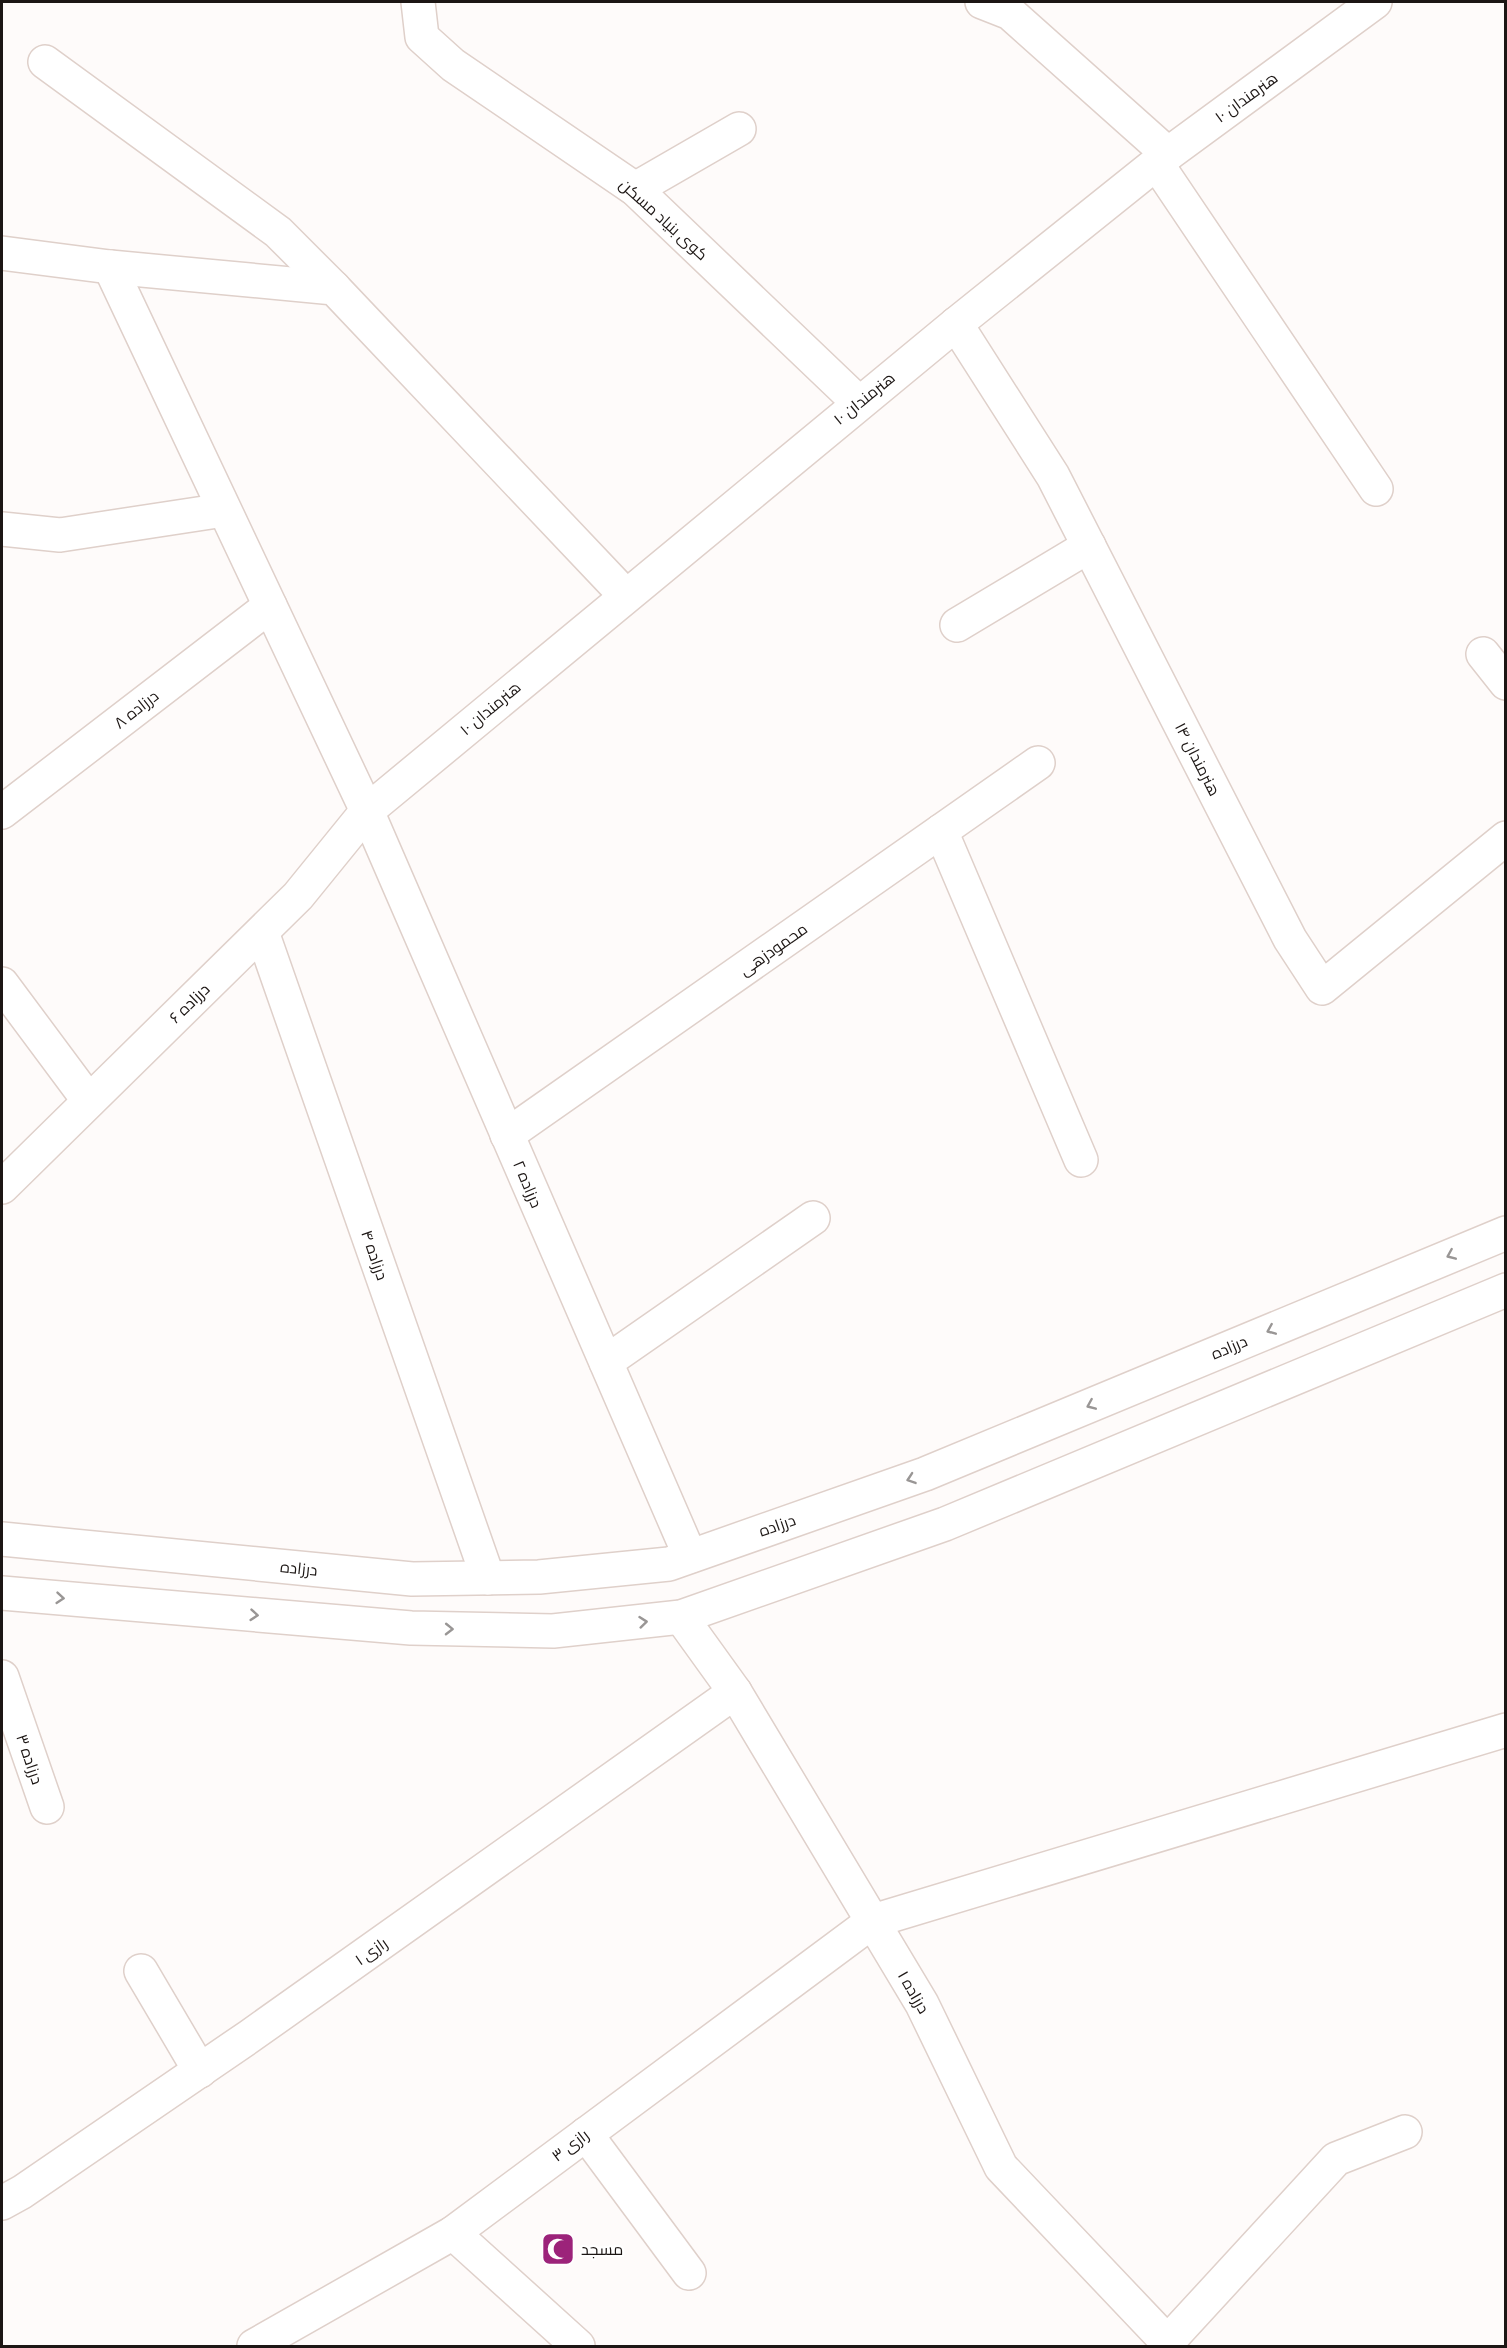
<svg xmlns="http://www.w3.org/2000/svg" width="1507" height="2348" font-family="Georgia,Cairo,serif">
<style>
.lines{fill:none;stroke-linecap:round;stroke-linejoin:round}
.minor-casing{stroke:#dfd0ca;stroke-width:36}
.major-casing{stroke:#dfd0ca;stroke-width:36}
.minor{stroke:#fff;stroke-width:33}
.major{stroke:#fff;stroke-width:33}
.oneway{stroke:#999695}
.labels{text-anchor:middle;stroke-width:4.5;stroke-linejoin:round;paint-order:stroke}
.street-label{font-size:16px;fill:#1c1614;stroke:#fff}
.poi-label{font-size:16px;fill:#1c1614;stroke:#fff;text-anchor:start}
</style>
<rect width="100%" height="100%" fill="#fefbfa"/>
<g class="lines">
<defs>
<g id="minor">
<path d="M418,2L422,37L453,65L635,189L859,403"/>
<path d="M982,2L1010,13L1168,154"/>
<path d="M45,62L278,232L334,288"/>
<path d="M1157,164L1376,489"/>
<path d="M635,189L739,129"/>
<path d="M2,253L110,267L334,288L626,596"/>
<path d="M110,267L367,811L690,1556"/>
<path d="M956,324L1053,476L1290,939L1322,988L1506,838"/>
<path d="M2,529L60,535L224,510"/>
<path d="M957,625L1089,546"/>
<path d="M1483,654L1506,683"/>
<path d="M2,812L270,606"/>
<path d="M941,831L1081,1160"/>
<path d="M262,932L488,1578"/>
<path d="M2,984L89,1101"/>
<path d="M507,1135L1038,763"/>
<path d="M2,1187L298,896L367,811L956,324L1168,154L1375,2"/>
<path d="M606,1362L813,1218"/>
<path d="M681,1617L735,1692L922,2004L1001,2167L1171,2346"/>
<path d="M2,1677L47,1807"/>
<path d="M141,1971L200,2071"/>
<path d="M586,2134L689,2273"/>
<path d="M2,2203L22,2192L250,2036L735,1692"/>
<path d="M453,2233L578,2346"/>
<path d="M254,2346L453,2233L873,1921L1506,1730"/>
<path d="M1164,2346L1336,2159L1405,2132"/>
</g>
<g id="major">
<path d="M2,1539L412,1579L539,1577L669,1564L925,1474L1506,1233"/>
<path d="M2,1593L411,1628L553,1631L681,1617L945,1524L1506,1290"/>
</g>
</defs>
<use href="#minor" class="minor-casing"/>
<use href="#major" class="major-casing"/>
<use href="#minor" class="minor"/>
<use href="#major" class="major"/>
</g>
<defs><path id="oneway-chevron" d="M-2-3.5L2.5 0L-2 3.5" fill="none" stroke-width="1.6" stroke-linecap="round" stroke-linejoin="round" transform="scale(1.5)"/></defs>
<g class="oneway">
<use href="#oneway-chevron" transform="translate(1451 1255) rotate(157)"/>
<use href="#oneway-chevron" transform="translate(1271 1330) rotate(157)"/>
<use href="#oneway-chevron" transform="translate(1091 1405) rotate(157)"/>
<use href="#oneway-chevron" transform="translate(911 1479) rotate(161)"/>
<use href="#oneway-chevron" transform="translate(60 1598) rotate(5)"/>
<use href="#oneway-chevron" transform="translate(254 1615) rotate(5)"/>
<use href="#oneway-chevron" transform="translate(643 1622) rotate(-6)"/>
<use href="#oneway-chevron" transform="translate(449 1629) rotate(1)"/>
</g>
<defs>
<symbol id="mosque-square" viewBox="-11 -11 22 22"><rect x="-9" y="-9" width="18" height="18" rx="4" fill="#9c237a" stroke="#fff"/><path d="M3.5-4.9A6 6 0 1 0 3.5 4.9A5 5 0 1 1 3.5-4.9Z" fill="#fff"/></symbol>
</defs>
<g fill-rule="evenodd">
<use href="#mosque-square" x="539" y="2230" width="38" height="38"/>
</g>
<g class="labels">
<g class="street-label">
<text transform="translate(1246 97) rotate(-36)" y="6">هنرمندان ۱۰</text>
<text transform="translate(664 219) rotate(42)" y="6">کوی بنیاد مسکن</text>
<text transform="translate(864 398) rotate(-39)" y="6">هنرمندان ۱۰</text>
<text transform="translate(490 708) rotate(-40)" y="6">هنرمندان ۱۰</text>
<text transform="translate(136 709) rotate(-38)" y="6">درزاده ۸</text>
<text transform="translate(1198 759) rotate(63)" y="6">هنرمندان ۱۴</text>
<text transform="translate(773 949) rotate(-35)" y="6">محمودزهی</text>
<text transform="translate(189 1003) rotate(-44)" y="6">درزاده ۶</text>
<text transform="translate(528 1184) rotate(67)" y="6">درزاده ۲</text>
<text transform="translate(375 1255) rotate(71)" y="6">درزاده ۴</text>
<text transform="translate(1229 1347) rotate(-23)" y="6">درزاده</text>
<text transform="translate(777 1525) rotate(-19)" y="6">درزاده</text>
<text transform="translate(299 1568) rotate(6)" y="6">درزاده</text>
<text transform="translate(30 1759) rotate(71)" y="6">درزاده ۳</text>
<text transform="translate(371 1951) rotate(-35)" y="6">رازی ۱</text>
<text transform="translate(914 1992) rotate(60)" y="6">درزاده ۱</text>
<text transform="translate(570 2145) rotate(-37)" y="6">رازی ۳</text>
</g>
<g class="poi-label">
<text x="581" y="2255">مسجد</text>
</g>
</g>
<rect width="1507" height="2348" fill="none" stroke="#1c1614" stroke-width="6"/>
</svg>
